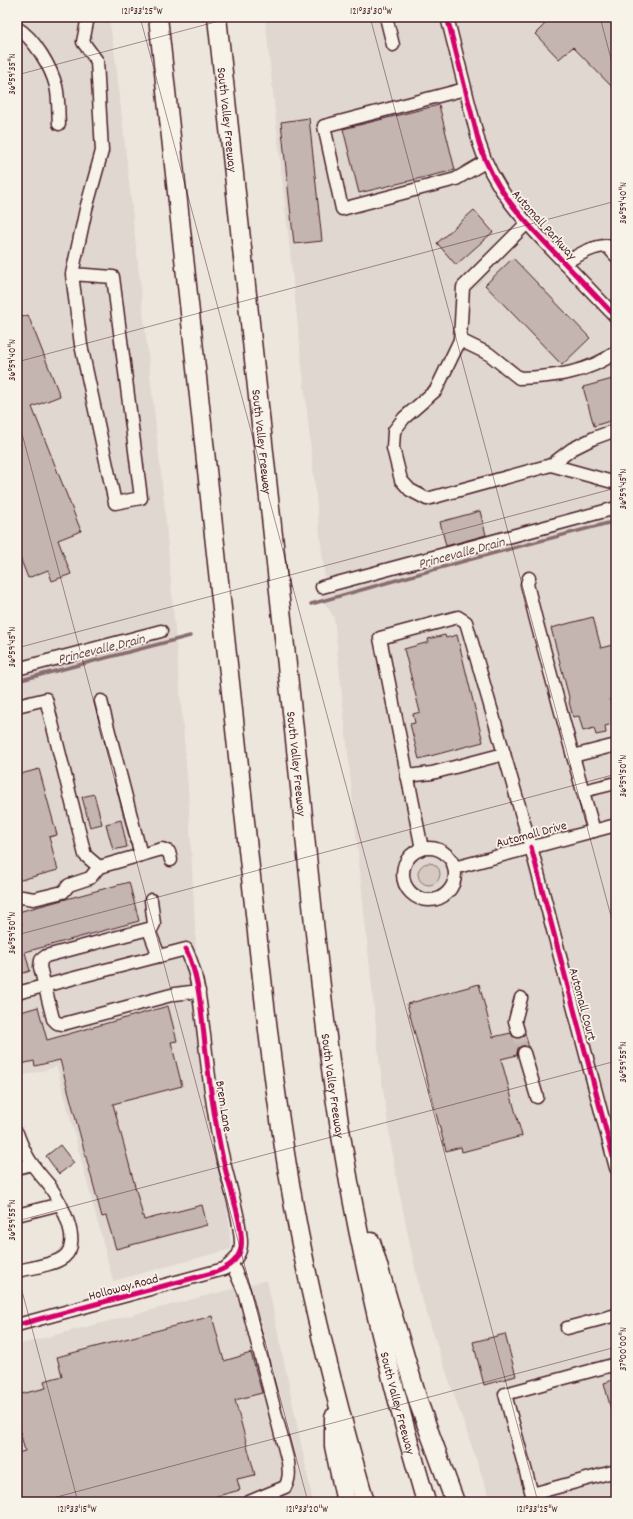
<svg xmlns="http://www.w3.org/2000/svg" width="633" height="1519" font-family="Dekko,sans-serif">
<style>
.built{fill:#e0d7d0}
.green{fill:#d5c9c2;stroke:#907476}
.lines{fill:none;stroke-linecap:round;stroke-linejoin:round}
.stream{stroke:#896c6f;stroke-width:3.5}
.building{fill:#c4b5b0;stroke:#4a1f2b}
.minor-tunnel{stroke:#ccbeb9;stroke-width:12;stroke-dasharray:12 6;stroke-linecap:butt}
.minor-casing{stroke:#4a1f2b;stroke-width:15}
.highway-casing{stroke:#4a1f2b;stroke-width:21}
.minor{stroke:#f7f3e8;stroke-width:12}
.highway{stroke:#f7f3e8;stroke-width:18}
.cycleway-casing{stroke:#f7f3e8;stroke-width:8}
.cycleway{stroke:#d6006c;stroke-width:5}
.ticks{fill:none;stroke:#4a1f2b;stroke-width:1;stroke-opacity:0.45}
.labels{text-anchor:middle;stroke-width:3.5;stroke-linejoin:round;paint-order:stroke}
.street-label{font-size:13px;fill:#4a1f2b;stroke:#f7f3e8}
.water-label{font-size:14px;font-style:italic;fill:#6f4c53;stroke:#f7f3e8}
.neatline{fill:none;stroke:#4a1f2b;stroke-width:1.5}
.ticks-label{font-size:10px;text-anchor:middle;fill:#4a1f2b}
</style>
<rect width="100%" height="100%" fill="#ece6dd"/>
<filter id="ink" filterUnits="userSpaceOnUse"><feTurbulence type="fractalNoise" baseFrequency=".025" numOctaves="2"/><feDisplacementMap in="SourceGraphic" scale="8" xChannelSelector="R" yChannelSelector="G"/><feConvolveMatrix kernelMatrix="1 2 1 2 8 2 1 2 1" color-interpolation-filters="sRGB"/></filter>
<g filter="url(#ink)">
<g class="built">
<path d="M17,17H109L116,64L165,511L188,788L203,1087L228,1213L231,1249L113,1281L57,1067L17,1077Z"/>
<path d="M265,17H616V1502H491L437,1345L420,1292L395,1172L380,1067L334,617L320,596L325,581Z"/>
<path d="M267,1280L313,1502H17V1345Z"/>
</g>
<circle class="green" cx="429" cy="874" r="11"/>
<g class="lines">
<g class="stream">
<path d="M311,604L468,560L616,521"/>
<path d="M17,681L190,636"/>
</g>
</g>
<g class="building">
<path d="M552,17H616V91L573,47L559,59L535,34Z"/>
<path d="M439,105L455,170L359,193L343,129Z"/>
<path d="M309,118L322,241L294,244L281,122Z"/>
<path d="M474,210L493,232L456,265L437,243Z"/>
<path d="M513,258L590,338L562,365L485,285Z"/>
<path d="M28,315L60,396L32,407L81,531L58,540L71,574L52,581L48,570L28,578L17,550V319Z"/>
<path d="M616,378V419L594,426L583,387Z"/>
<path d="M480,511L486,535L446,546L440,522Z"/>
<path d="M593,617L601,648L616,644V681L612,682L616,698L610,699L616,723L605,726L606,733L596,735L594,728L583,731L579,716L573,717L569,702L570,701L551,628Z"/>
<path d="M445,635L446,638L457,635L483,742L419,759L410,724L415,723L413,714L420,712L404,649L429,642L428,639Z"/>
<path d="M39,769L57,835L49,837L58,870L17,881V775Z"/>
<path d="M94,794L102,824L90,827L82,797Z"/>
<path d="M121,820L127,847L113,850L106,824Z"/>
<path d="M129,882L139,921L25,952L30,971L17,975V927L22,925L18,912Z"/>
<path d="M479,984L493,1037L511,1033L513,1037L520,1038L523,1036L525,1033L529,1048L525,1046H522L518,1048L517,1055L501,1059L522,1136L462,1152L461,1147L446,1151L407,1004Z"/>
<path d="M168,1006L177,1041L171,1042L182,1086L113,1104L144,1220L202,1205L207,1225L116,1249L106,1216L102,1217L60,1060L35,1066L34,1061L17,1065V1013L38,1007L47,1040Z"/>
<path d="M60,1145L74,1163L59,1174L46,1156Z"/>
<path d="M212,1316L224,1361L251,1353L262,1393L235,1400L255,1475L237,1479L240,1490L210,1498L211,1502H17V1453L25,1451L17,1420V1395L46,1388L44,1381L62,1376L57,1357Z"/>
<path d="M505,1334L516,1376L484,1385L473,1342Z"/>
<path d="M616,1379V1417H613L604,1383Z"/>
</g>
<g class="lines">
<path class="minor-tunnel" d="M518,1031L524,1053"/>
<defs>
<g id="minor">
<path d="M386,17L393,45"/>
<path d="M447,17L479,143C493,188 523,220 555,253C575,274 596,296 616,317"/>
<path d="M17,28C34,38 51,67 56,86C59,98 58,112 59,124"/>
<path d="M465,89L324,126L342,209L456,179L485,162"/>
<path d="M564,263C577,256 592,246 607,246L616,256"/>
<path d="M72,274L113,277L141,498L115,503L81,345L72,274L86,209L102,151L97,61L83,42L88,17"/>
<path d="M460,340L463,287L527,223"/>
<path d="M616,352C588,373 553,377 519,378L489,354L460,340L436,390L404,418L394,431L393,448L401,480L410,490L427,499L551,465L572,449L594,438L616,430"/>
<path d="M551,465L616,483"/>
<path d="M529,578L527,584L536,620L573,756"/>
<path d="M322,587L616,508"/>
<path d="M17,669L161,631"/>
<path d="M101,701L141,855"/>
<path d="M17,706L46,699L85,855L99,867"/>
<path d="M407,776L432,773L504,754"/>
<path d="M583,791L616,783"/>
<path d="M594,831L573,756L616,745"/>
<circle cx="429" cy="874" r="26"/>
<path d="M422,849L380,638L458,617L466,622L531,847L616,1168"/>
<path d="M454,868L616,825"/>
<path d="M17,898L22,897L34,899L63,892L69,885L90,878L99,867L162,849L169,852L171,860"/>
<path d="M151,900L154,924L152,928L46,956L41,960L40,967L53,1019L57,1023L63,1024L175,994L199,991"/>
<path d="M149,930L159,956"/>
<path d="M17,993L186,949C199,976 200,1005 204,1035C208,1072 213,1109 220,1145C225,1170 233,1194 238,1219C239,1227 241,1235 241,1243C241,1256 233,1262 224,1269L17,1325"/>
<path d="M518,1031L515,1021L521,998"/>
<path d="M524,1053L537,1097"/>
<path d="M17,1133C21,1144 25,1154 32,1164C37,1171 43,1178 49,1185C60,1201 83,1242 64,1257C54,1265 30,1268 17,1271"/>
<path d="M17,1168L32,1164"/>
<path d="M17,1215L60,1204"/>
<path d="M232,1264L244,1291L288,1462C289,1471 290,1479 285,1487L249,1502"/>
<path d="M567,1328L616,1315"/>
<path d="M532,1494L616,1471"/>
<path d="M534,1502L505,1394L616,1364"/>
</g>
<g id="highway">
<path d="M158,17L264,997C274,1084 286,1172 304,1259C321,1341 342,1422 365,1502"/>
<path id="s1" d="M217,17C243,255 268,492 294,730C307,850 317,970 334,1090C354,1229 386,1367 426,1502"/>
<path d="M371,1242L419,1404L455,1502"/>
<path d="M334,1417V1446L346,1502"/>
</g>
</defs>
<use href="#minor" class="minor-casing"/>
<use href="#highway" class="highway-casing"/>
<use href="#minor" class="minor"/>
<use href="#highway" class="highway"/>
<defs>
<g id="cycleway">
<path d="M447,17L479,143C493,188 523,220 555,253C575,274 596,296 616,317"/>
<path d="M531,847L616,1168"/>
<path d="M17,1325L216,1272C227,1268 238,1261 241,1248C244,1229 232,1195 227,1176C216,1133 210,1089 205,1044C201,1012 200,979 186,949"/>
</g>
</defs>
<use href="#cycleway" class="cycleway-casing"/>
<use href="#cycleway" class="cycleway"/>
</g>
</g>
<path class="ticks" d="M140,17L538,1502M370,17L616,935M600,17L616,78M17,75L234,17M17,362L616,201M17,415L308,1502M17,648L616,488M17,935L616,774M17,1221L616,1061M17,1272L78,1502M38,1502L616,1347"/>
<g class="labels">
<g class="street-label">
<text dy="5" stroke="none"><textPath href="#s1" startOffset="103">South Valley Freeway</textPath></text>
<text transform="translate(545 224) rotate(48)" y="5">Automall Parkway</text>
<text dy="5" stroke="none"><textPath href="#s1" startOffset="427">South Valley Freeway</textPath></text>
<text dy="5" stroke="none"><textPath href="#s1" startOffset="751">South Valley Freeway</textPath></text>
<text transform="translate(531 833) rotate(-15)" y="5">Automall Drive</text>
<text transform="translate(584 1004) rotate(75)" y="5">Automall Court</text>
<text dy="5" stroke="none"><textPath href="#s1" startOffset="1075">South Valley Freeway</textPath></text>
<text transform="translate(225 1106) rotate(81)" y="5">Brem Lane</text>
<text transform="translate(123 1286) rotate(-15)" y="5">Holloway Road</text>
<text dy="5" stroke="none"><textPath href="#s1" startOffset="1399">South Valley Freeway</textPath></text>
</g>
<g class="water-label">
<text transform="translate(461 552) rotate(-15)" y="5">Princevalle Drain</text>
<text transform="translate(101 648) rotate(-14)" y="5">Princevalle Drain</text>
</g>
</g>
<rect width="633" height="1519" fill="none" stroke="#f7f3e8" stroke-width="44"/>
<rect x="22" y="22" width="589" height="1475" class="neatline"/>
<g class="ticks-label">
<text x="142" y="14">121°33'25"W</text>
<text x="371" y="14">121°33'30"W</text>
<text transform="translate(11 74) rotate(-90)" y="4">36°59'35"N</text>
<text transform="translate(622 203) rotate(-90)" y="4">36°59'40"N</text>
<text transform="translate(11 360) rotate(-90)" y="4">36°59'40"N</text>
<text transform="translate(622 489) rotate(-90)" y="4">36°59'45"N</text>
<text transform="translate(11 647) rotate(-90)" y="4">36°59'45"N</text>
<text transform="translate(622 776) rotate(-90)" y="4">36°59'50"N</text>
<text transform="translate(11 933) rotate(-90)" y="4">36°59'50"N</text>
<text transform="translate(622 1062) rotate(-90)" y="4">36°59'55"N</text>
<text transform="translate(11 1220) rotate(-90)" y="4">36°59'55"N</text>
<text transform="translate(622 1349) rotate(-90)" y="4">37°00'00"N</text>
<text x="77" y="1512">121°33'15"W</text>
<text x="307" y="1512">121°33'20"W</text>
<text x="537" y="1512">121°33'25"W</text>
</g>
</svg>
